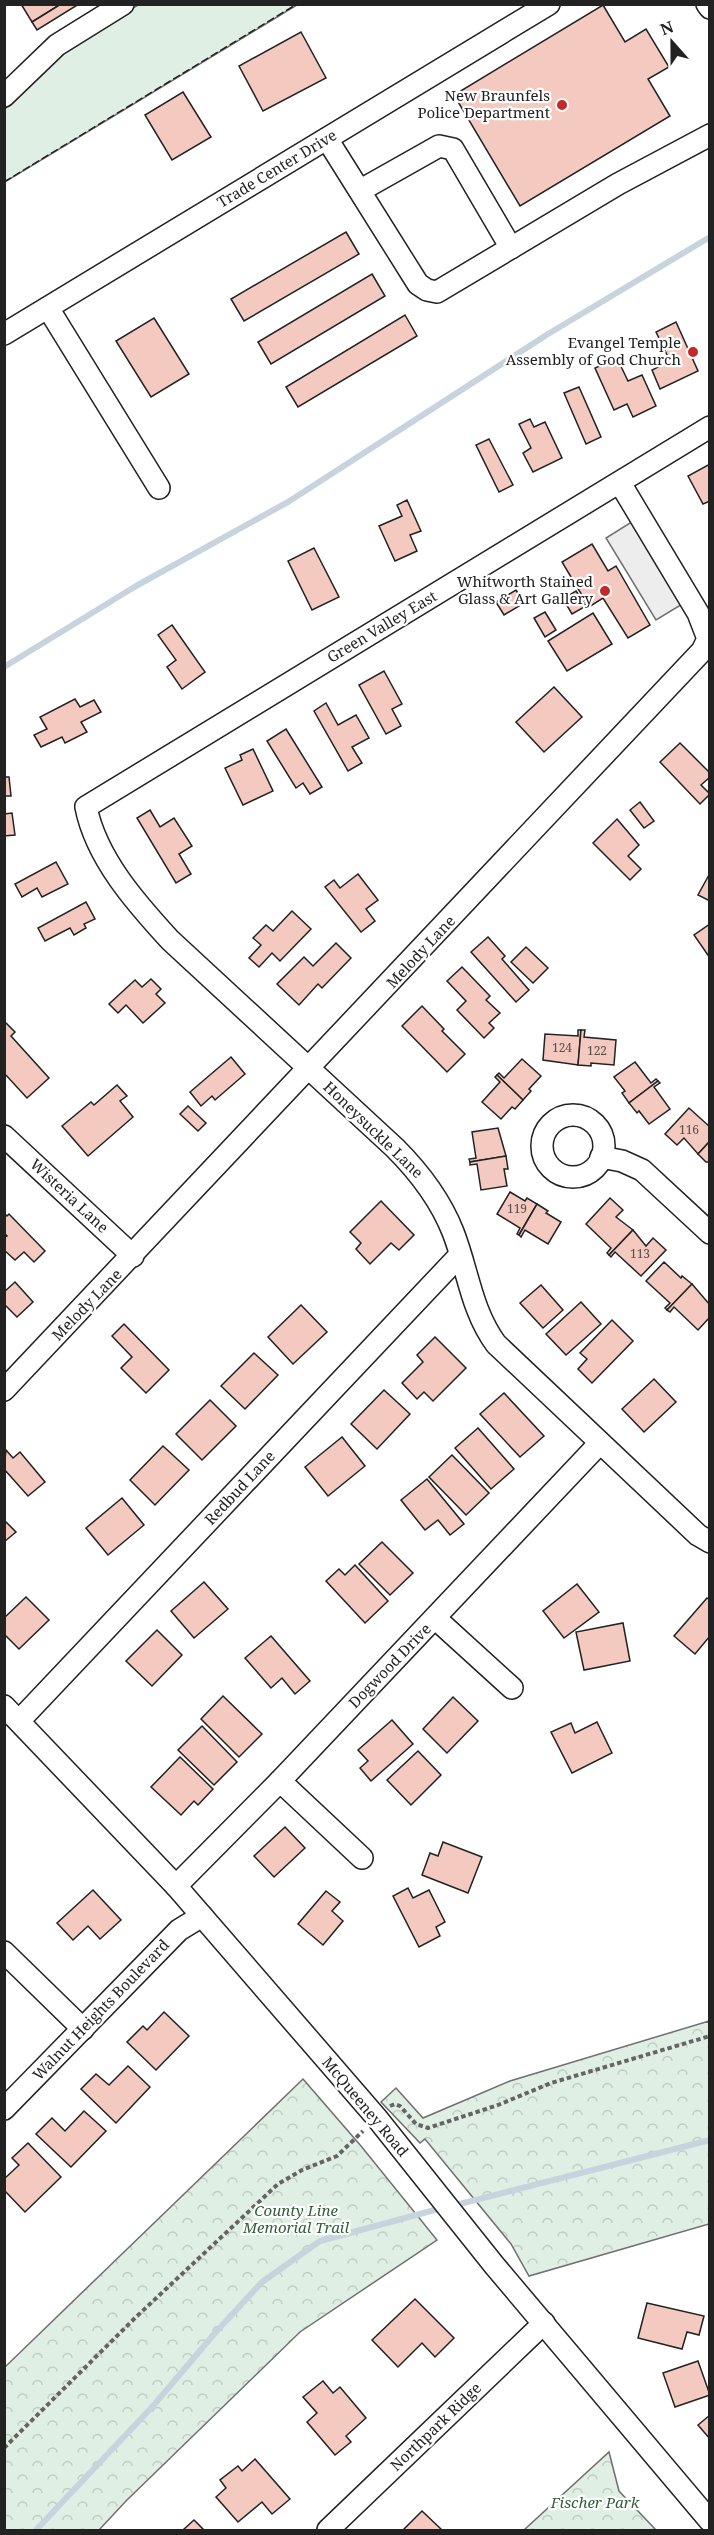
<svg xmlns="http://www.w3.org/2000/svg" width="714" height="2535" font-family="'Noto Serif',serif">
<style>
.grass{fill:#e0efe3;stroke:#6f6f6f;stroke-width:1.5}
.park{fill:url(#park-crowns);stroke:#6f6f6f;stroke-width:1.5}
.parking{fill:#ededed;stroke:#6f6f6f;stroke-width:1.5}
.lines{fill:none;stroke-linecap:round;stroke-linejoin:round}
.stream{stroke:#c7d3dd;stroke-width:6}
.building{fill:#f3c9c0;stroke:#222;stroke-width:1.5}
.minor-casing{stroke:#222;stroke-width:24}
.path{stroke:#646464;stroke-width:4;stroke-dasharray:4.5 3;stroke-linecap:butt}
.minor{stroke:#fff;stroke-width:21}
.fence{stroke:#222;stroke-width:1.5;stroke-dasharray:8 3;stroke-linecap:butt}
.poi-dot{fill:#c62828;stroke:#fff;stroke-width:2}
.labels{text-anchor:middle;stroke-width:4.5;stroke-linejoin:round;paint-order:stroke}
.number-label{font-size:12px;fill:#564c4a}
.poi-label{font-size:15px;fill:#222;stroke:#fff;text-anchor:end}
.street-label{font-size:15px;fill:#222;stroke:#fff}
.park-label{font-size:15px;font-style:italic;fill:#2f5e38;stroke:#fff}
</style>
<defs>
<pattern id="park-crowns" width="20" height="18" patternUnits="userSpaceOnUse" patternTransform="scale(1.5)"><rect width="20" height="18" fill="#e0efe3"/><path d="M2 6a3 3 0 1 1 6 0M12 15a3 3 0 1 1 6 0" fill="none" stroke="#c0cdc2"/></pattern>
</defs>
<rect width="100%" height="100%" fill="#fff"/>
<path class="grass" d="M138,5H297L5,182V109L54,55Z"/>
<g class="park">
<path d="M709,2021V2224L529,2276L511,2244L425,2139L420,2143L381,2102L396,2088L423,2118L510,2081Z"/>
<path d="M303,2079L361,2146L437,2240L300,2332L126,2501L99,2530H5V2367Z"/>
<path d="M609,2452L619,2491L656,2530H524Z"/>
</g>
<path class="parking" d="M638,518L689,600L656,620L606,538Z"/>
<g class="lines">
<g class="stream">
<path d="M4,667L136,586L288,502L548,334L710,237"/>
<path d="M452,2206L710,2140"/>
<path d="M36,2530L153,2406L215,2333L262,2282L320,2241L442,2208"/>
</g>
</g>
<g class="building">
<path d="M21,4H61L32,22Z"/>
<path d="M61,4H79L37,30L32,22Z"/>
<path d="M603,5L625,42L646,29L669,67L648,79L670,116L520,206L454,95Z"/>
<path d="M301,32L326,78L263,111L239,66Z"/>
<path d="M183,92L211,137L172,160L145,115Z"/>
<path d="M346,232L359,254L244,321L231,299Z"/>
<path d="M372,274L385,296L271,364L258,342Z"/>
<path d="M405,315L417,336L298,407L286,387Z"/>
<path d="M154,318L189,374L151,397L116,341Z"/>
<path d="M676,322L698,371L660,389L652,370L670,361L656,332Z"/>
<path d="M617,358L628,381L642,375L656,406L633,417L627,404L614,410L595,368Z"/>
<path d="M579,387L601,437L586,444L564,393Z"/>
<path d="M530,419L534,427L545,422L562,458L533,472L523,453L531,448L519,424Z"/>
<path d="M489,439L513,485L499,492L476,445Z"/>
<path d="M710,464V501L703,504L688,476Z"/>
<path d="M407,500L421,531L410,535L417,551L395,561L379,526L402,516L397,505Z"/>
<path d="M592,544L608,571L616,566L650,625L628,638L603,598L589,607L562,562Z"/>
<path d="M314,548L339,597L312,610L288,561Z"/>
<path d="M516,590L524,603L504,615L496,602Z"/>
<path d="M576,591L586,606L572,614L563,599Z"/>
<path d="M545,612L556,630L545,637L534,618Z"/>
<path d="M593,613L612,644L567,671L548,641Z"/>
<path d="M172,625L205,672L182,689L167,667L176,660L158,635Z"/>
<path d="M384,671L402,704L392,709L401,726L386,734L359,685Z"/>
<path d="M554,687L582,717L544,752L516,722Z"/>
<path d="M75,699L80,707L94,700L101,712L81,722L87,732L65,743L62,737L41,747L34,735L47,729L40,717Z"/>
<path d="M326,703L338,725L356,715L369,738L352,747L362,763L348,771L314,711Z"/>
<path d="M286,729L322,787L310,794L303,783L296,788L267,741Z"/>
<path d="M680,743L710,773V777L701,785L710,794L700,804L660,762Z"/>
<path d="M253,749L273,791L243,805L225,768L242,760L240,755Z"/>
<path d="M4,777H9L11,796H4Z"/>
<path d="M640,802L654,821L644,828L630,810Z"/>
<path d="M150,810L160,827L174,818L192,846L179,854L191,874L176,883L137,818Z"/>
<path d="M12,813L15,835L4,836V814Z"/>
<path d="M617,819L639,845L628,856L641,869L630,880L593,843Z"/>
<path d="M56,862L68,884L42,897L37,888L22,897L15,884Z"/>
<path d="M710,873V901L698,895Z"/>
<path d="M358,874L378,900L366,909L375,921L361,932L325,887L334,880L340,888Z"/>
<path d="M86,902L95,919L84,924L86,928L74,935L70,928L45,941L38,928Z"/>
<path d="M292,911L311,929L280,961L272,953L259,967L249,958L261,945L253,938L266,925L273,931Z"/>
<path d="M710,924V958L694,935Z"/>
<path d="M488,937L505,956L502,959L529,990L516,1002L471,952Z"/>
<path d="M336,943L351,958L322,988L318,984L299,1005L277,984L304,957L313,966Z"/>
<path d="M526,947L548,968L533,983L511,962Z"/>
<path d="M462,967L490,996L486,1000L500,1013L489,1023L494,1028L484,1038L457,1010L466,1001L447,981Z"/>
<path d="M151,979L161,989L156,994L165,1003L143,1023L126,1005L118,1013L109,1004L135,980L142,987Z"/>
<path d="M422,1006L444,1029L442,1031L465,1054L447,1072L402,1026Z"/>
<path d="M4,1021L15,1032L11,1036L49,1078L27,1098L4,1073Z"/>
<path d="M578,1030H581L578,1065L543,1060L545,1034L578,1036Z"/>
<path d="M581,1030H585L584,1037L616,1040L614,1065L591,1063V1066L578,1065Z"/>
<path d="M231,1057L245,1074L215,1100L212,1096L201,1106L190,1092Z"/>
<path d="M522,1059L541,1076L529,1089L531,1091L523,1100L497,1075L499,1073L504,1078Z"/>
<path d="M635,1062L651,1083L656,1079L658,1081L629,1103L622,1093L625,1091L614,1077Z"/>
<path d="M497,1075L523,1100L515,1109L512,1107L501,1119L482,1102L500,1082L495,1077Z"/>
<path d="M658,1081L660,1083L654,1087L670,1109L649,1124L639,1111L637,1113L629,1103Z"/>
<path d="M117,1085L127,1096L120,1101L133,1117L88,1156L62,1126L91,1102L94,1105Z"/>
<path d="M188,1106L206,1123L198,1131L180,1114Z"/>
<path d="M689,1108L710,1127V1141L698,1154L684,1138L677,1145L665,1134Z"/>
<path d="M498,1128L506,1156L470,1162L469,1159L476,1158L472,1132Z"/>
<path d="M710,1141V1162H706L698,1154Z"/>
<path d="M506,1156L508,1169H504L507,1186L481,1190L477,1164L470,1165V1162Z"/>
<path d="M510,1192L525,1201L527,1198L537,1204L519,1235L517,1234L520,1228L497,1214Z"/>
<path d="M610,1198L623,1210L616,1217L633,1230L609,1255L607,1253L611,1248L586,1224Z"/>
<path d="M381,1201L414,1235L399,1250L391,1243L370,1264L356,1249L361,1243L350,1232Z"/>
<path d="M537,1204L548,1211L546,1213L561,1222L548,1244L525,1230L521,1237L519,1235Z"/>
<path d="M4,1213L7,1216L9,1214L45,1251L34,1262L24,1252L15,1260L4,1250V1238L7,1236L4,1233Z"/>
<path d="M633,1230L646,1246L653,1238L666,1250L641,1276L615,1252L611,1257L609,1255Z"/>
<path d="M664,1262L681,1278L682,1276L692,1284L667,1310L665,1308L670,1303L646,1281Z"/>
<path d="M15,1282L33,1302L17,1317L4,1304V1292Z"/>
<path d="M692,1284L710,1305V1317L698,1330L674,1307L670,1312L667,1310Z"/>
<path d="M541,1285L563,1310L543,1328L520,1303Z"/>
<path d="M581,1302L601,1324L566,1355L546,1334Z"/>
<path d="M301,1305L327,1332L293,1364L268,1337Z"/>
<path d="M612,1320L633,1341L592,1383L578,1369L587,1359L580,1353Z"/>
<path d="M124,1324L169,1370L146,1393L121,1368L132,1357L112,1336Z"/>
<path d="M435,1337L466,1368L433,1401L424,1392L417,1399L402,1383L423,1362L417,1355Z"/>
<path d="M254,1353L278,1375L245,1409L221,1386Z"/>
<path d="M654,1379L676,1402L644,1432L622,1409Z"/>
<path d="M384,1390L410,1414L377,1449L351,1424Z"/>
<path d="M504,1393L544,1436L520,1457L480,1414Z"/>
<path d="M210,1400L236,1426L202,1460L176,1434Z"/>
<path d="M478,1428L514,1469L491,1489L455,1448Z"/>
<path d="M342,1437L365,1466L328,1496L305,1467Z"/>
<path d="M163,1446L189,1470L155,1505L130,1480Z"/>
<path d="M6,1450L13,1458L20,1452L45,1482L28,1496L4,1469Z"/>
<path d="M452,1455L489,1493L466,1515L429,1477Z"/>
<path d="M427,1479L464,1524L450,1535L438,1520L425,1530L401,1500Z"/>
<path d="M122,1498L144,1525L108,1555L86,1528Z"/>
<path d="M4,1520L16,1532L4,1542Z"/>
<path d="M382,1542L413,1573L390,1595L359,1564Z"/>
<path d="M355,1565L388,1601L365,1623L326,1581L339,1569L345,1575Z"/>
<path d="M204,1582L228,1609L194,1638L171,1611Z"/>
<path d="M577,1584L599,1612L564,1638L543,1611Z"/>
<path d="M26,1597L49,1620L19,1649L4,1634V1618Z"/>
<path d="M707,1598L710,1600V1636L695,1654L674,1636Z"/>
<path d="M623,1623L630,1661L584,1670L576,1632Z"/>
<path d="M157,1630L182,1655L152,1686L126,1661Z"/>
<path d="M271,1636L310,1681L295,1694L282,1678L271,1688L245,1658Z"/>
<path d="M223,1696L262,1734L239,1757L201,1719Z"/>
<path d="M453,1697L478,1721L447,1753L423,1729Z"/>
<path d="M392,1720L413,1744L371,1781L360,1768L368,1761L358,1750Z"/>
<path d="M597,1722L612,1753L572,1773L551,1732L571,1723L575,1733Z"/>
<path d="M202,1726L237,1762L214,1785L178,1750Z"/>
<path d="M418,1751L441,1775L411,1805L387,1780Z"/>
<path d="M180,1757L213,1789L198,1805L194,1801L181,1815L151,1787Z"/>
<path d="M285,1827L305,1848L274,1877L254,1856Z"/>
<path d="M443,1842L482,1857L468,1893L422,1875L430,1853L438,1856Z"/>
<path d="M408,1888L413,1898L429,1890L445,1922L436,1927L440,1936L419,1947L393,1896Z"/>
<path d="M93,1890L121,1920L100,1939L88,1926L73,1940L57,1923Z"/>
<path d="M326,1891L340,1902L332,1911L343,1921L323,1945L298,1924Z"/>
<path d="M164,2012L189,2036L156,2070L127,2042L143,2026L147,2030Z"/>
<path d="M128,2066L150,2087L116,2123L81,2089L96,2074L109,2085Z"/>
<path d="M84,2111L106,2131L71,2167L36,2134L52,2118L65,2131Z"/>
<path d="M28,2143L61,2177L25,2212L4,2190V2179L19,2165L12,2158Z"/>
<path d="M415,2299L454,2338L435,2357L422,2343L398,2367L372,2340Z"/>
<path d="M647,2303L704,2316L699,2335L687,2332L682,2349L638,2338Z"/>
<path d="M698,2361L710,2395L675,2407L663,2373Z"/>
<path d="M323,2381L333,2393L340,2387L366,2418L346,2436L351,2442L335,2455L307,2422L317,2413L303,2397Z"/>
<path d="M710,2415V2439L698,2425Z"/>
<path d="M255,2459L290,2499L272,2514L262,2502L238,2522L216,2497L226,2488L220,2480L238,2466L242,2471Z"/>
<path d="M422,2511L442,2530H403Z"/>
<path d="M194,2520L204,2530H183Z"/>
</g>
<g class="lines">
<defs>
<g id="minor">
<path d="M707,4L710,8"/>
<path d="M4,96L57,45L123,4"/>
<path d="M327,139L418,284L427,290L437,292L618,184L710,135"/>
<path d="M361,190L439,146L453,149L511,248"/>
<path d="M48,308L159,488"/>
<path d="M4,334L549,4"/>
<path d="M710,427L86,807C96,858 136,903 170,940L395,1148C420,1173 440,1199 453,1232C468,1270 471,1310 496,1344L698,1535L710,1542"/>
<circle cx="573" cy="1146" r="31"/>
<path d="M4,1136L133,1256"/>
<path d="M601,1157L622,1161L642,1170L710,1233"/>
<path d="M4,1390L702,651L708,639L698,613L620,483"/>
<path d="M435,1618L512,1688"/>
<path d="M4,1706L176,1886L376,2117L494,2265L710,2521"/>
<path d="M19,1721L460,1255"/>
<path d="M280,1781L362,1858"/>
<path d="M176,1886L280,1781L600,1443"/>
<path d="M4,1952L83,2029"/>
<path d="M4,2109L179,1930L202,1916"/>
<path d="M328,2530L544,2323"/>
</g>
</defs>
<use href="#minor" class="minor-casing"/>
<g class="path">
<path d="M390,2106L395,2104L400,2106L416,2124L428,2128L498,2105L551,2083L710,2036"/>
<path d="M4,2448L135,2318L278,2184L302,2170L337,2156L363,2131"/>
</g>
<use href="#minor" class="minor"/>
<path class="fence" d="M4,182L297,4"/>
</g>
<g class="poi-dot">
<circle cx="562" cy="105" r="6"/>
<circle cx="693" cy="352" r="6"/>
<circle cx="605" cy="591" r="6"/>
</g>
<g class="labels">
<g class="number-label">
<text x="562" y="1052">124</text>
<text x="597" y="1055">122</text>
<text x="689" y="1134">116</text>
<text x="517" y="1213">119</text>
<text x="640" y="1258">113</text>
</g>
<g class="poi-label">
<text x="550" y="101">New Braunfels<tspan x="550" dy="17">Police Department</tspan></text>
<text x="681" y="348">Evangel Temple<tspan x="681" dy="17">Assembly of God Church</tspan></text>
<text x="593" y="587">Whitworth Stained<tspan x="593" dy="17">Glass &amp; Art Gallery</tspan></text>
</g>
<g class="street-label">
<text transform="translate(277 169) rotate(-31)" y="5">Trade Center Drive</text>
<text transform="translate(382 627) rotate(-31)" y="5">Green Valley East</text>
<text transform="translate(421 952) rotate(-47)" y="5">Melody Lane</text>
<text transform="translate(373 1130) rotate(44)" y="5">Honeysuckle Lane</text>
<text transform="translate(69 1196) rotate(43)" y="5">Wisteria Lane</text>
<text transform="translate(87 1305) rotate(-46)" y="5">Melody Lane</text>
<text transform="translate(240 1488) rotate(-47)" y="5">Redbud Lane</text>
<text transform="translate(390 1666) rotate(-46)" y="5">Dogwood Drive</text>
<text transform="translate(101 2010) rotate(-46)" y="5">Walnut Heights Boulevard</text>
<text transform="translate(365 2107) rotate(50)" y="5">McQueeney Road</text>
<text transform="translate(436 2427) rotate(-44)" y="5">Northpark Ridge</text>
</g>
<g class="park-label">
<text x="296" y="2216">County Line<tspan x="296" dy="17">Memorial Trail</tspan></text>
<text x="595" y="2508">Fischer Park</text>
</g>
</g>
<rect width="714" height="2535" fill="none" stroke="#222222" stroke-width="12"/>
<g transform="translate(672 42) rotate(339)" stroke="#ffffff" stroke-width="4.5" paint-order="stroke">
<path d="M0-4.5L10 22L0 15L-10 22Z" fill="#222222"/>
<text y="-9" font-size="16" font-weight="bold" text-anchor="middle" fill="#222222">N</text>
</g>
</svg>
